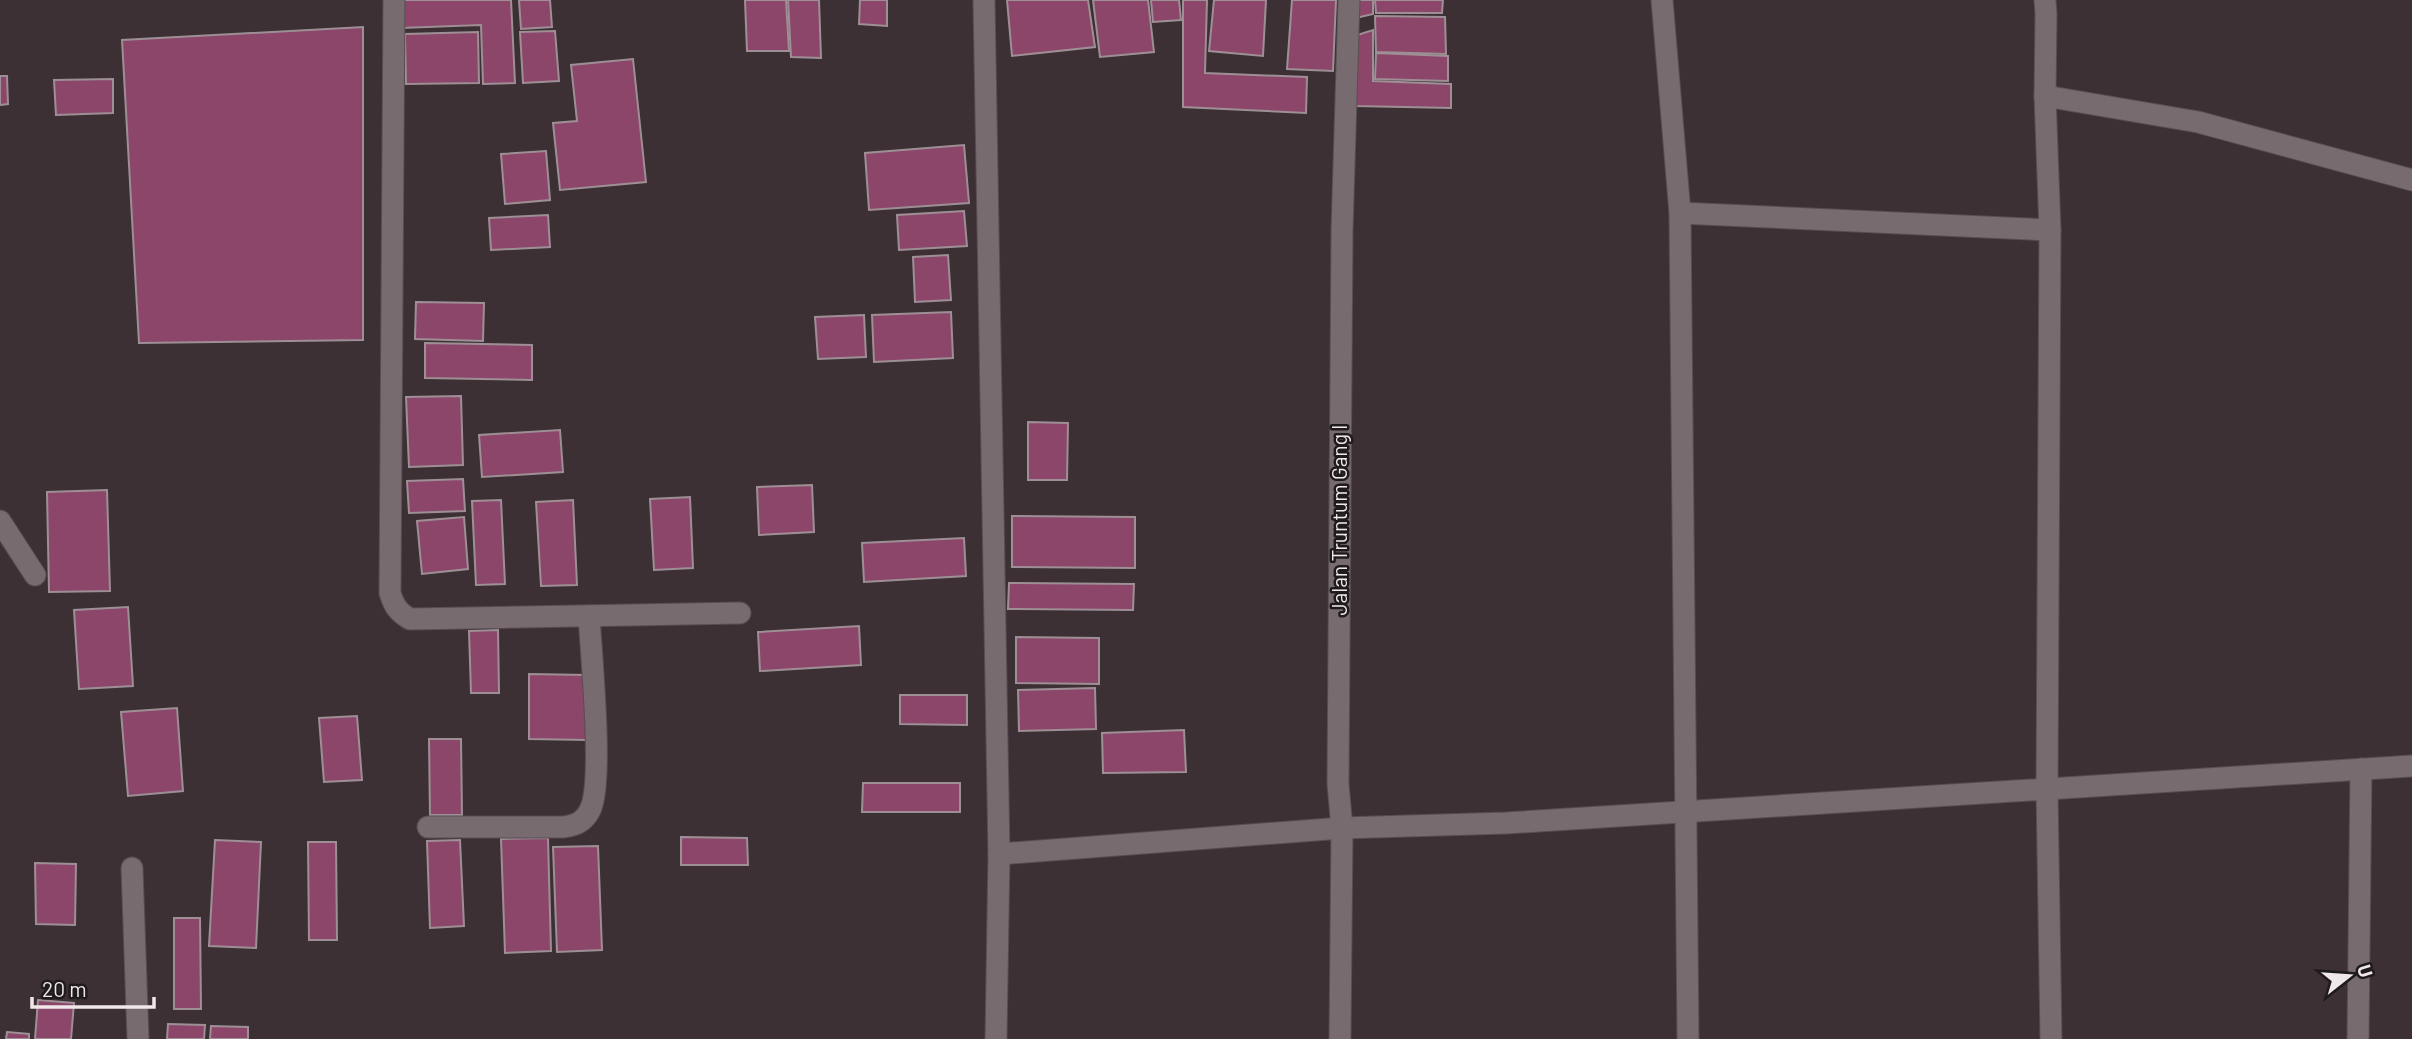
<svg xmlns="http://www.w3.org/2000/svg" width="2412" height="1039" font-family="Barlow,sans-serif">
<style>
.building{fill:#8c4669;stroke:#9d8f95;stroke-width:2}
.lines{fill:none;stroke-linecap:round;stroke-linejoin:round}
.minor-casing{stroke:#574e52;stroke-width:23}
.minor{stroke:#786b70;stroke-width:21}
.labels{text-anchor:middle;stroke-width:5;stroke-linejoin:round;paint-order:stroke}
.street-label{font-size:21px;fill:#efe7ea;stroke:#1f1a1c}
</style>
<rect width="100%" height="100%" fill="#3c3035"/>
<g class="building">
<path d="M402,0H511L515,83L483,84L481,25L401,28Z"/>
<path d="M519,0H550L552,27L521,29Z"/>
<path d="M745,0H786L789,51H747Z"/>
<path d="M788,0H819L821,58L791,57Z"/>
<path d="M860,0H887V26L859,24Z"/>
<path d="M1007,0H1088L1095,47L1012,56Z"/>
<path d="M1093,0H1148L1154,52L1100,57Z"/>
<path d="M1151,0H1179L1181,20L1153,22Z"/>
<path d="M1183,0H1207L1205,73L1307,77L1306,113L1183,107Z"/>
<path d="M1214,0H1266L1263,56L1209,51Z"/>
<path d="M1292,0H1336L1333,71L1287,69Z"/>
<path d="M1357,0H1373V14L1356,18Z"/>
<path d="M1375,0H1443L1442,13H1376Z"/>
<path d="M1375,16L1445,17L1446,54L1376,52Z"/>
<path d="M363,27V340L139,343L122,40Z"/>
<path d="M1373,30V81L1451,84V108L1355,106L1354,36Z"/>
<path d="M555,31L559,81L523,83L520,32Z"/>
<path d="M478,32L479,83L406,84L405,34Z"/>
<path d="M1376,53L1448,56V81L1375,79Z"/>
<path d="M633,59L646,182L560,190L553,123L577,121L571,65Z"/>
<path d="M0,76H7L8,104L0,105Z"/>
<path d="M113,79V113L56,115L54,80Z"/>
<path d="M964,145L969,203L869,210L865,153Z"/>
<path d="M546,151L550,200L505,204L501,154Z"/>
<path d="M964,211L967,246L899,250L897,215Z"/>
<path d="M548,215L550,247L491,250L489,218Z"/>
<path d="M948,255L951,300L915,302L913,257Z"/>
<path d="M416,302L484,303L483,341L415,339Z"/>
<path d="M951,312L953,358L874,362L872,315Z"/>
<path d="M864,315L866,357L818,359L815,317Z"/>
<path d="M425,343L532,345V380L425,378Z"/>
<path d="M461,396L463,465L409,467L406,397Z"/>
<path d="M1028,422L1068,423L1067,480H1028Z"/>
<path d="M560,430L563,472L482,477L479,435Z"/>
<path d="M463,479L465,511L409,513L407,481Z"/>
<path d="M812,485L814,532L759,535L757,487Z"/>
<path d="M107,490L110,591L49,592L47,492Z"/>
<path d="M690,497L693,568L654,570L650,499Z"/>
<path d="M501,500L505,584L476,585L472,501Z"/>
<path d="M573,500L577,585L541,586L536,502Z"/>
<path d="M1012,516L1135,517V568L1012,567Z"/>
<path d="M464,517L468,569L422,574L417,521Z"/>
<path d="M964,538L966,576L864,582L862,543Z"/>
<path d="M1009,583L1134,584L1133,610L1008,609Z"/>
<path d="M128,607L133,686L79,689L74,610Z"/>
<path d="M859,626L861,665L760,671L758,632Z"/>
<path d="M498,630L499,693H471L469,631Z"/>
<path d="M1016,637L1099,638V684L1016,683Z"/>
<path d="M529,674L587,675V740L529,739Z"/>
<path d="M1095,688L1096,729L1019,731L1018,690Z"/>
<path d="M900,695H967V725L900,724Z"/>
<path d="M177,708L183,791L128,796L121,712Z"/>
<path d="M357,716L362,780L324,782L319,718Z"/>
<path d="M1184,730L1186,772L1103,773L1102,733Z"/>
<path d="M429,739H461L462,815H430Z"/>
<path d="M863,783H960V812H862Z"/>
<path d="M681,837L747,838L748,865H681Z"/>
<path d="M548,838L551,951L505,953L501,839Z"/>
<path d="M215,840L261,842L256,948L209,946Z"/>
<path d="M460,840L464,926L430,928L427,841Z"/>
<path d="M308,842H336L337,940H309Z"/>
<path d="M598,846L602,950L557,952L553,847Z"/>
<path d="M35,863L76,864L75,925L36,924Z"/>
<path d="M174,918H200L201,1009H174Z"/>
<path d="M38,1000L74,1003L71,1039H35Z"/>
<path d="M168,1024L205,1025L204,1039H167Z"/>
<path d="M211,1026L248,1027V1039H210Z"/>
<path d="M7,1032L29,1034V1039H6Z"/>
</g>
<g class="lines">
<defs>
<g id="minor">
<path d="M394,0L390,593C394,606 398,612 410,619L740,613"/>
<path d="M984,0L999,854L996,1039"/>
<path d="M1662,0L1680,213L1688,1039"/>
<path d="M2045,0L2046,14L2045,96L2050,230L2047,790L2051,1039"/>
<path d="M2045,96L2198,122L2412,180"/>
<path d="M1680,213L2050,230"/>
<path d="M0,521L35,575"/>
<path d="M428,827H564C576,825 584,822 590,810C604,783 591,653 589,616"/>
<path d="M999,854L1342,828L1506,823L2412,766"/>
<path d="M132,868L138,1039"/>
<path d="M1340,1039L1342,828L1338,784L1342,231L1349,0"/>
<path d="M2358,1039L2361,769"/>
</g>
</defs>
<use href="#minor" class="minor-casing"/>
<use href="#minor" class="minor"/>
</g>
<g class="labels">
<g class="street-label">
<text transform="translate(1340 520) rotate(-90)" y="7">Jalan Truntum Gang I</text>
</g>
</g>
<g transform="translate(2349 976) rotate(73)" stroke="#1f1a1c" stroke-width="5" paint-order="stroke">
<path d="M0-5L12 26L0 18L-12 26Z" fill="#efe7ea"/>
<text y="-10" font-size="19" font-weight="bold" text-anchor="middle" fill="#efe7ea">U</text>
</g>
<path d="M32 997v10h122v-10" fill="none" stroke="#efe7ea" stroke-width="3.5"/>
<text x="42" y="997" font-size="21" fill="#efe7ea" stroke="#1f1a1c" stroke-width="5" paint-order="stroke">20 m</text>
</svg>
